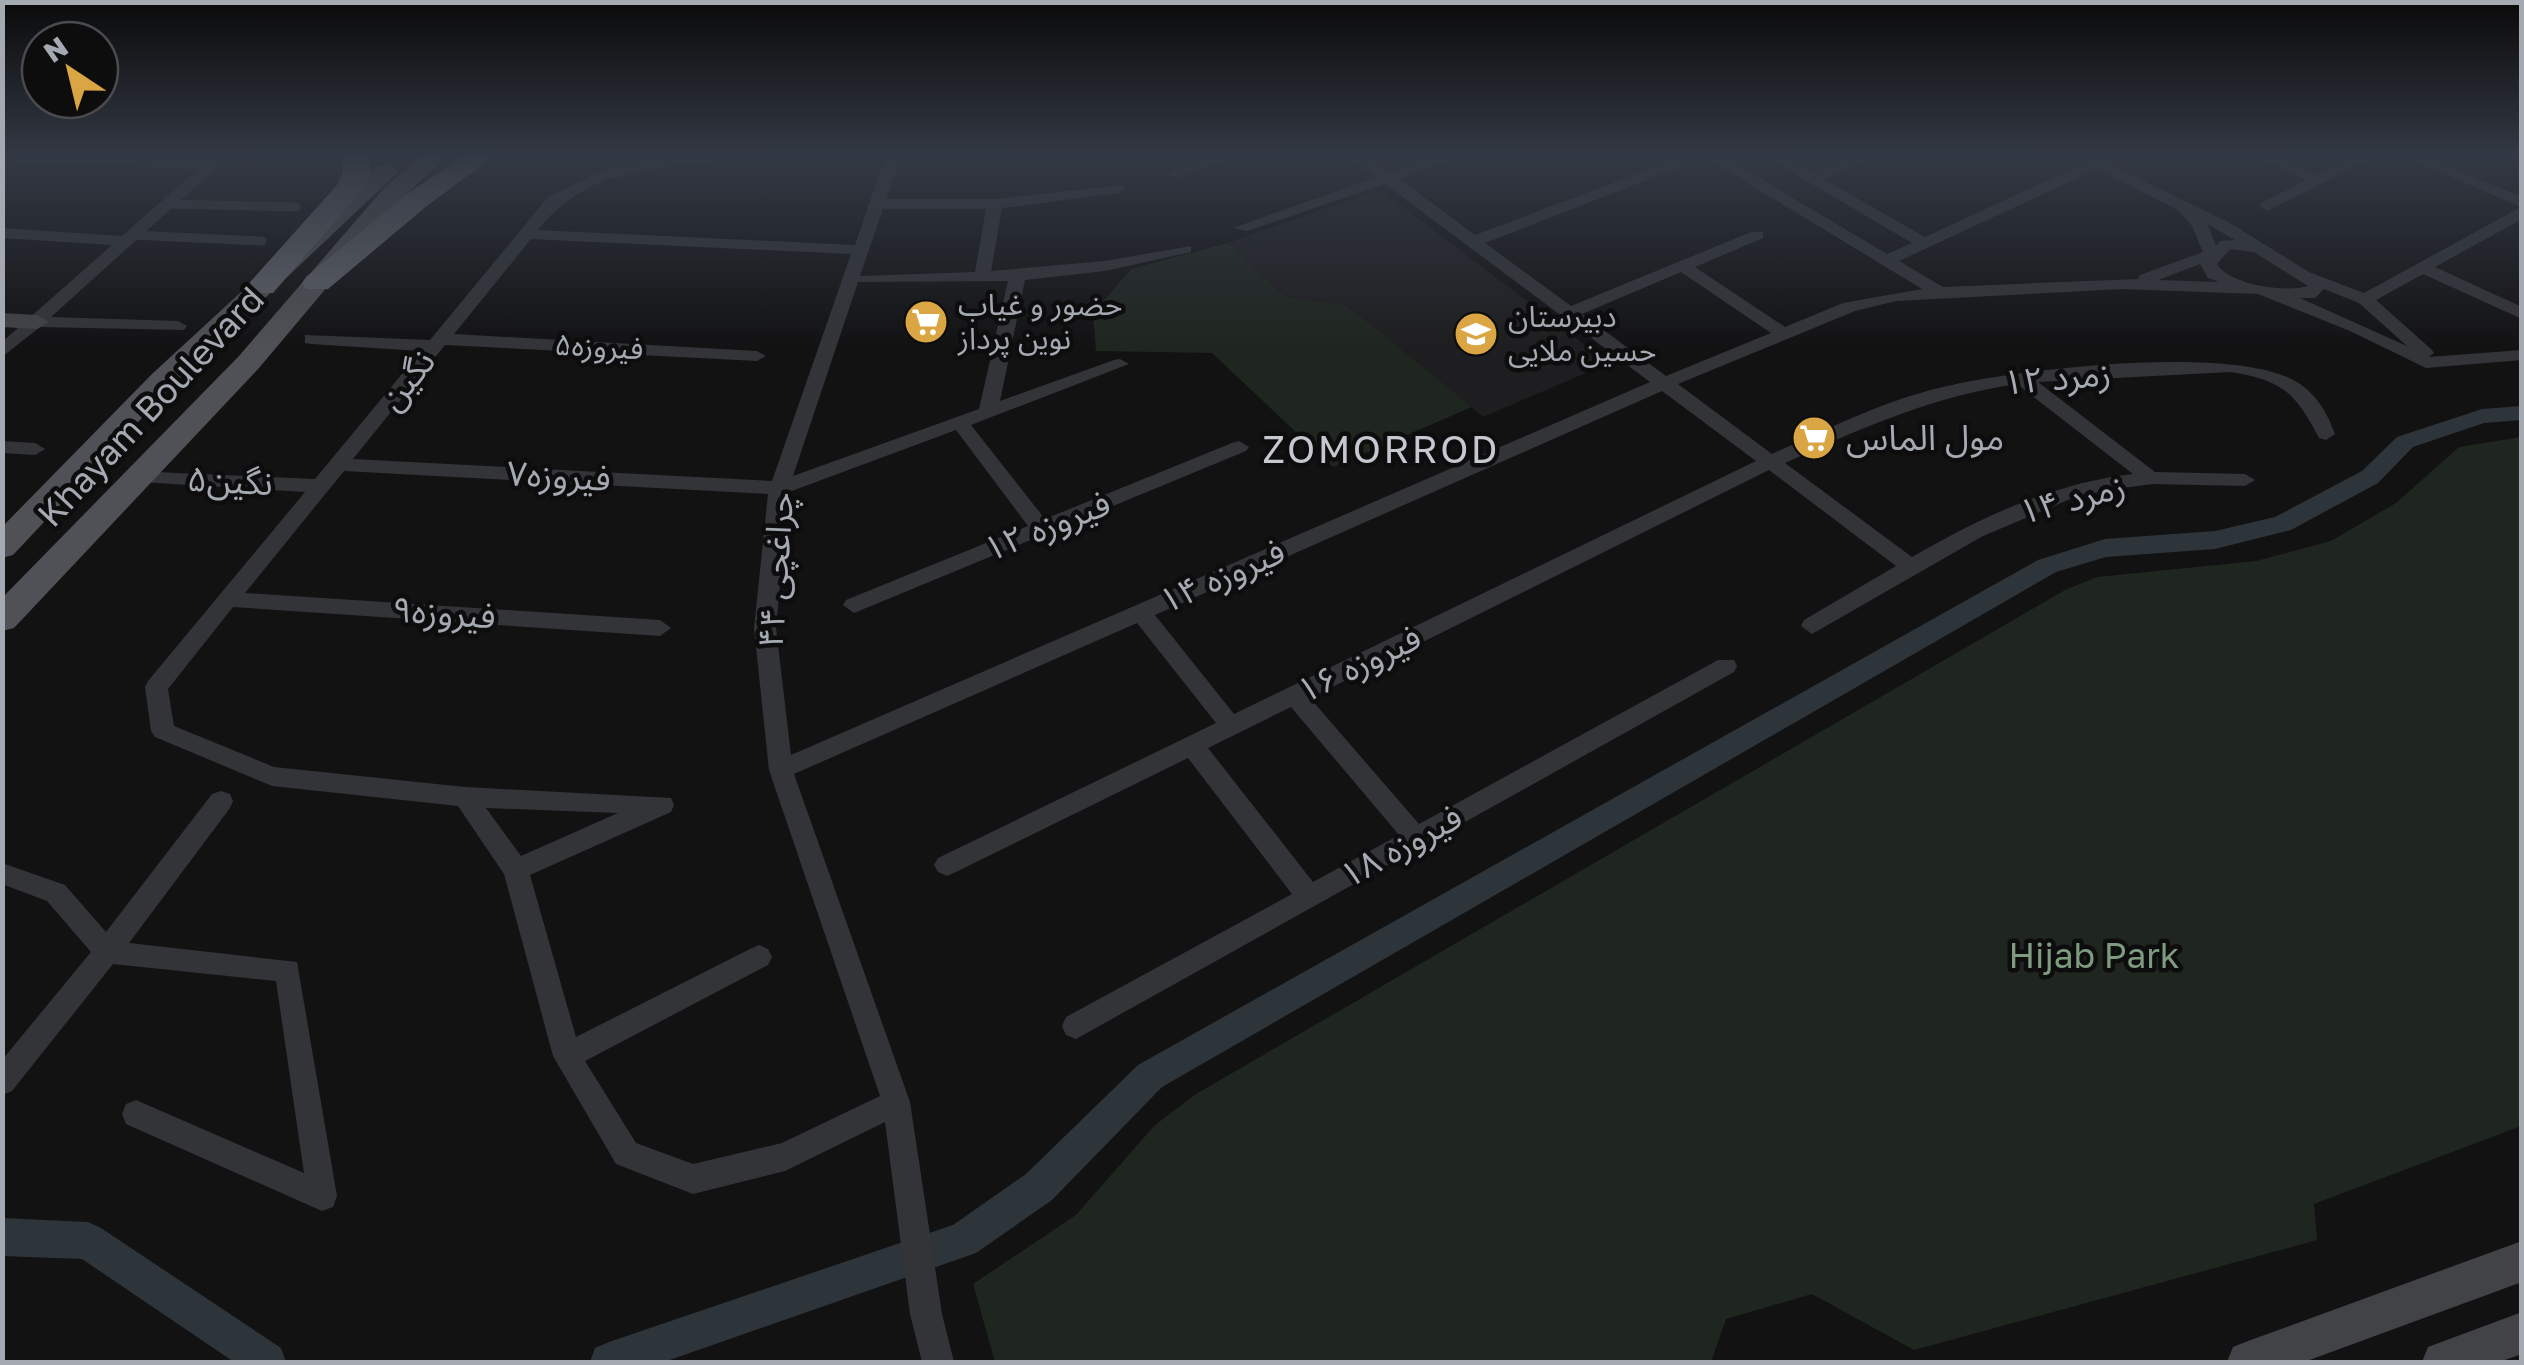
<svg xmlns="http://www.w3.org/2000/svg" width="2524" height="1365" font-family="'Golos Text','Noto Sans Arabic',sans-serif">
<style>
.built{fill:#1e1e20}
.green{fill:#1f251f}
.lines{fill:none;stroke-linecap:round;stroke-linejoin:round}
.canal{fill:#2d343a;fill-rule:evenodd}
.lane{stroke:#333438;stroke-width:9}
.street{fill:#333438;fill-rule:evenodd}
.secondary{fill:#424347;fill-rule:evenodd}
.primary{fill:#505156;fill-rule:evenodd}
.highway{fill:#606268;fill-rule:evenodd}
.labels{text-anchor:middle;stroke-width:9;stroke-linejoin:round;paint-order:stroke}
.far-poi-label{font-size:30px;fill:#a5a9b2;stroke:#0d0d0e;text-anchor:start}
.far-street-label{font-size:30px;fill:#a5a9b2;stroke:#0d0d0e}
.street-label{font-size:35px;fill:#a5a9b2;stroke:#0d0d0e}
.poi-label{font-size:35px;fill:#a5a9b2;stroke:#0d0d0e;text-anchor:start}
.park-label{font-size:35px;fill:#7e9b80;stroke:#0d0d0e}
.neighbourhood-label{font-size:38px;letter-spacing:2.5px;fill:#c5c8cf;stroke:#0d0d0e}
</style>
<rect width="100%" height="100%" fill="#121213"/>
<path class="built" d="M1373,192L1384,193L1609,363L1483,417L1347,305L1286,297L1228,243Z"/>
<g class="green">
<path d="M1228,243L1286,297L1347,305L1472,407L1333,467L1212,353L1096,351L1093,313L1131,269Z"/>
<path d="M2521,437V1126L2314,1204L2317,1240L1914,1350L1812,1294L1726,1319L1711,1362H995L973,1284L1076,1215L1155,1125L1196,1094L2065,590L2097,577L2256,561L2331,541L2396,503L2459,447Z"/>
</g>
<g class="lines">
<g class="canal">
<path d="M2522,406V420L2484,423L2413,447L2378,483L2291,530L2215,549L2106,557L2056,572L1162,1087L1052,1200L976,1253L664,1362H590L595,1348L609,1342L953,1225L1026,1174L1138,1065L2038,560L2105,539L2215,531L2275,517L2362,471L2397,437L2482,409Z"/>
<path d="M2,1218L88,1222L101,1228L281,1348L286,1362H234L82,1259L2,1256Z"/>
</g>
<g class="lane">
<path d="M167,204L296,207"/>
<path d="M132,235L262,241"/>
</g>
<g class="street">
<path d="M12,157L216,162V168L51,317L178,321L187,326L184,330L40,327L2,357V342L112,245L2,238V228L122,236L198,169L20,162Z"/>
<path d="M670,157H717L709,162C639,170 585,172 538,230L855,245L885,157H901L886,199H995L1123,185L1126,188L1118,193L1002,208L991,271L1105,261L1191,246V252L1105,271L1025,280L1000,401L1114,360L1120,359L1129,364L971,425L1045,519L1232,443L1239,441L1249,447L1246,451L854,613L843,605L846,600L1028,526L956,430L789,492L776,628L791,755L1650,382L1385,184L1247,231L1233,228L1376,177L1351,157H1369L1389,172L1433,157H1456L1399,179L1475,235L1673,160H1683V166L1485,243L1571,306L1751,232H1763V238L1695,267L1785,327L1843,303L1922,289L1705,157H1724L1887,254L1912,243L1766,157H1785L1812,172L1854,157H1876L1823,179L1925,237L2085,163L2076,157H2110L2109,164L2230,223L2309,272L2364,293L2521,207L2404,157H2425L2522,197V219L2435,267L2522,307V319L2423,274L2376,300L2431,349L2434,353L2429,357L2522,350V360L2426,368L2350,331L2258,294L2123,289L1896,301L1855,311L1678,384L1772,454C1823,431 1873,406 1927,391C2002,370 2230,343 2295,381C2316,393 2327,412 2335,434L2326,440L2319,438C2295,393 2284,381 2231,372L2038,382L2155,472L2245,474L2255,480L2245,486L2153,484L2107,490L2068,500L1983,536L1812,634L1801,626L1804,620L1896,566L1769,470L1310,698L1419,824L1718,660H1734L1737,666L1734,672L1076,1039L1066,1035L1062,1026L1066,1017L1292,894L1188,758L956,872L947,876L938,872L934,865L938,858L1216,723L1137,623L794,774L910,1102L942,1314L954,1362H922L910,1314L885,1122L785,1171L693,1194L616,1164L553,1056L504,874L458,806L272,786L155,737L151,731L145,687L148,681L305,492L140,482L130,476L133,471L315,479L421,351L311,344L305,343V335L430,340L548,197L604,170ZM2097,169L2178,210L2192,226L2203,252L2140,275L2138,279L1943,287L1899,261ZM883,209H986L975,272L860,276ZM2207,224L2235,240L2220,241L2216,245ZM531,239L851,254L772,481L353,459L445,345L757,361L766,356L757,351L454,334ZM2230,249L2254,252L2308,286C2287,293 2229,285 2217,264ZM2200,264L2208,278L2219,282L2158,280ZM1681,272L1771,333L1666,376L1582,314ZM1008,281L979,409L793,476L858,282ZM2324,289L2359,303L2407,346L2300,298H2315ZM2017,384L2133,474C2054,483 1981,517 1912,557L1785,463C1861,428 1934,396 2017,384ZM1662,391L1756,461L1234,714L1155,615ZM344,471L768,494L754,628L769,770L880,1096L782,1143L693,1164L636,1143L585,1061L768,965L772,957L768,949L759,945L750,949L576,1037L530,875L671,812L674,805L671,798L465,787L274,767L174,726L168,689L233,607L660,636L671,628L660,620L245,593ZM1291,707L1399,835L1313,882L1208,748ZM486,808L618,813L521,856Z"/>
<path d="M1211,157H1234L1178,177L1165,174Z"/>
<path d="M2259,157H2279L2319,175L2354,157H2374L2267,211L2259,206L2261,203L2306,180Z"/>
<path d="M2,441L35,443L45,449L35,455L2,453Z"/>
<path d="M221,791L230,794L233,801L230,808L129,943L297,962L337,1196L333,1207L322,1211L126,1124L122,1114L126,1104L136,1100L304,1173L276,981L113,964L12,1091L2,1095V1060L91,952L47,901L2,884V863L65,885L106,932L212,794Z"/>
</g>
<g class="secondary">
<path d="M2,313L37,315L49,322L37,329L2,327Z"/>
<path d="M2522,1241V1282L2304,1362H2227L2233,1347L2248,1341Z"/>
<path d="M2522,1312V1354L2499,1362H2422L2428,1347Z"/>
</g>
<g class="primary">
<path d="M420,157H446L402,198L259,368L14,628L2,631V598L239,356L384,188Z"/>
<path d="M386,164L398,171L394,176L172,386L13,555L2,558V527L152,374L378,166Z"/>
</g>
<g class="highway">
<path d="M342,157H368L371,172L364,188L273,293H251L247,287L251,281L337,185L343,172Z"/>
<path d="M462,157H493L428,205L328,289H306L302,283L306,277L408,193Z"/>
</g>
</g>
<linearGradient id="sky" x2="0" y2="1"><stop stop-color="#0a0a0a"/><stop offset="0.45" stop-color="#333944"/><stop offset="1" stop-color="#333944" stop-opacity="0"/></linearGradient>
<rect width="2524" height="348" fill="url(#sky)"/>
<defs>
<symbol id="supermarket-disc" viewBox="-11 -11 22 22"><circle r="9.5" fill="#daa543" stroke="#0d0d0e"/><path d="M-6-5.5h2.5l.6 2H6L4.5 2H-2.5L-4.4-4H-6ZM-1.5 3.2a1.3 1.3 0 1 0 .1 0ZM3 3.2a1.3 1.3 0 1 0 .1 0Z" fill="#fff"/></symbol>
<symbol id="school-disc" viewBox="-11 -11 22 22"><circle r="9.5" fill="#daa543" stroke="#0d0d0e"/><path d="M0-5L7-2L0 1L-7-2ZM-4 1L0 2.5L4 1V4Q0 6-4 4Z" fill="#fff"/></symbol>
</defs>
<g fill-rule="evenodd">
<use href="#supermarket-disc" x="901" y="297" width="50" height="50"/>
<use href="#school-disc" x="1451" y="309" width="50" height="50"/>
<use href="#supermarket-disc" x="1789" y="413" width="50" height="50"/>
</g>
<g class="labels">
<g class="far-poi-label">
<text x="958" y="315">حضور و غیاب<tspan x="958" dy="34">نوین پرداز</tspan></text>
<text x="1508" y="327">دبیرستان<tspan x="1508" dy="34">حسین ملایی</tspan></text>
</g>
<g class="far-street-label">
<text transform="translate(599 347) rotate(3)" y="10">فیروزه۵</text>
</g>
<g class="street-label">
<text transform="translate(2057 378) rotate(-5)" y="12">زمرد ۱۲</text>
<text transform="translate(407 380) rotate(-51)" y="12">نگین</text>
<text transform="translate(151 407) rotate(-47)" y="12">Khayam Boulevard</text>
<text transform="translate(559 476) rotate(3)" y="12">فیروزه۷</text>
<text transform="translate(230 481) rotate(3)" y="12">نگین۵</text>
<text transform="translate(2072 499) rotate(-15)" y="12">زمرد ۱۴</text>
<text transform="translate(1047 526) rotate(-22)" y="12">فیروزه ۱۲</text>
<text transform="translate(776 570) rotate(-86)" y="12">چراغچی ۴۴</text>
<text transform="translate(1222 576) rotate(-24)" y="12">فیروزه ۱۴</text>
<text transform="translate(444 613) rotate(4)" y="12">فیروزه۹</text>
<text transform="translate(1359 664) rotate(-26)" y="12">فیروزه ۱۶</text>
<text transform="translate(1401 846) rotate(-29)" y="12">فیروزه ۱۸</text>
</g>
<g class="poi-label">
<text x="1846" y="450">مول الماس</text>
</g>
<g class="park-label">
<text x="2094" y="968">Hijab Park</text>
</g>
<g class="neighbourhood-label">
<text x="1381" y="463">ZOMORROD</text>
</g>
</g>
<rect width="2524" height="1365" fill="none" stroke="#a5a9b2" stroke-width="10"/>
<g transform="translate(70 70) rotate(325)"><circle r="48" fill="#0d0d0e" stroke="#4a4b50" stroke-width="2.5"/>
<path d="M0-8L18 38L0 25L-18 38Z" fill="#daa543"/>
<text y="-15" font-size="28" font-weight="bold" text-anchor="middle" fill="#a5a9b2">N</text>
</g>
</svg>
